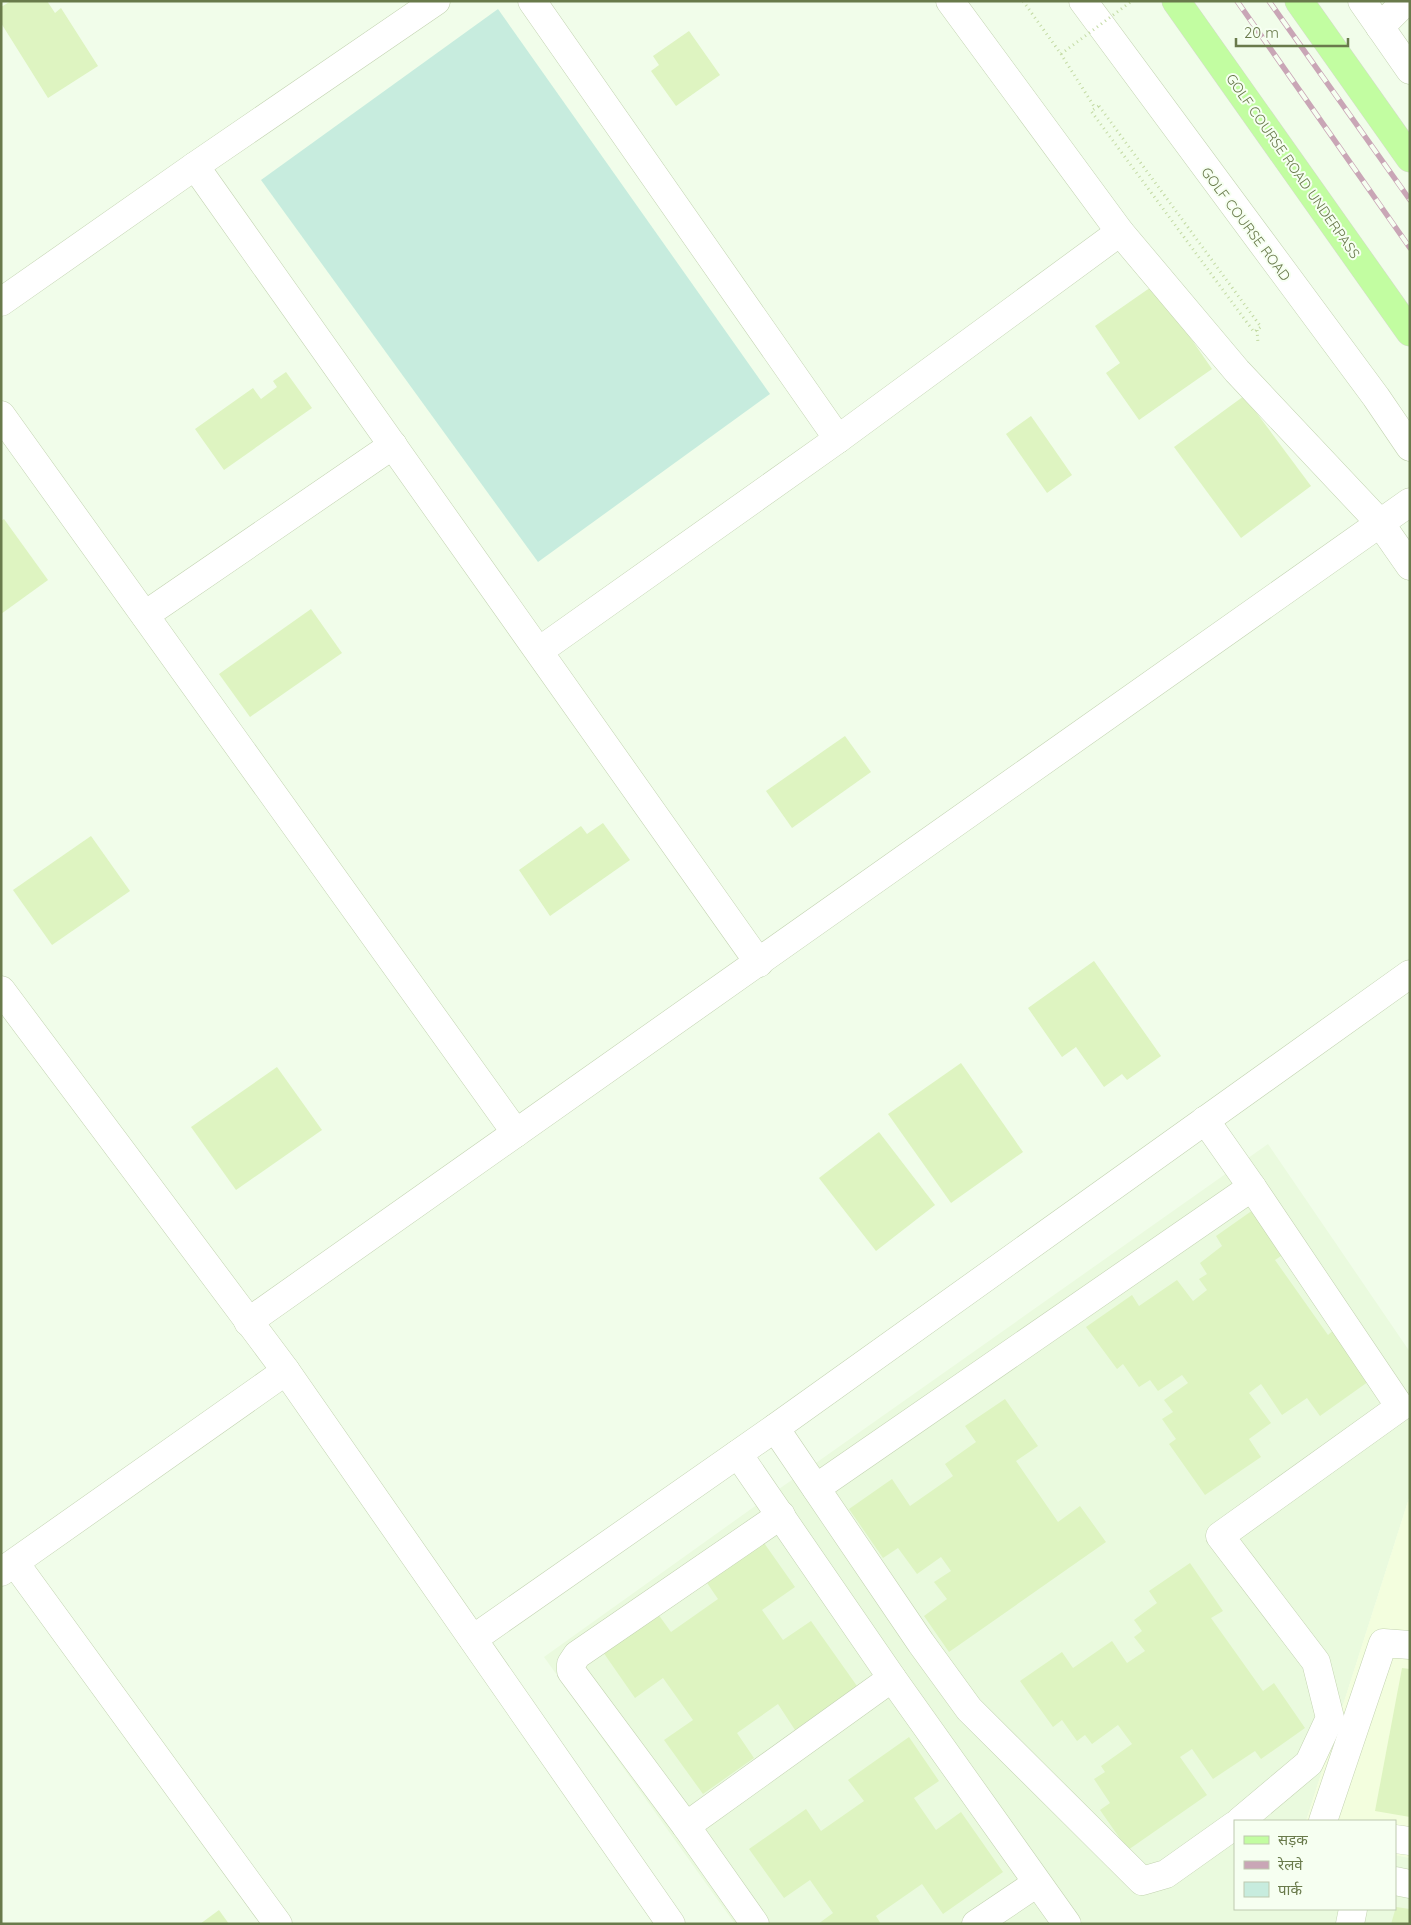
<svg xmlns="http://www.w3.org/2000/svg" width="1411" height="1925" font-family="Quicksand,'Noto Sans Devanagari',sans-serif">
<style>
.residential{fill:#eafade}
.commercial{fill:#f3fede}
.green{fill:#c7ecde}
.building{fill:#def4c1}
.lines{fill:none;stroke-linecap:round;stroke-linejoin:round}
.minor-casing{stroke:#c3d3b1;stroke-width:29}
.major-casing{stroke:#d5dacd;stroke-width:29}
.path{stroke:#c3daa3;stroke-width:3;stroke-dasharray:1 4;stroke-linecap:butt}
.minor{stroke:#fff;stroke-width:28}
.major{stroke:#c2fda1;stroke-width:28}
.rail-casing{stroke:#c9a6b6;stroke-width:5.5}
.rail{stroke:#f6fff1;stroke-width:4;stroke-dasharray:11;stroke-linecap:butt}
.path-bridge{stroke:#c3daa3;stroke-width:3;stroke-dasharray:1 4;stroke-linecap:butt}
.labels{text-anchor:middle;stroke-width:4;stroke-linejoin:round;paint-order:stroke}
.street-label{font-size:14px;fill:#697a4b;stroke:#f6fff1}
</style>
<rect width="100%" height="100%" fill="#f1fdea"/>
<path class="residential" d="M1268,1144L1410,1352V1495L1306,1821H1235V1909H1395V1855L1410,1858V1924H735L544,1657L779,1489Z"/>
<path class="commercial" d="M1410,1495V1858L1395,1855V1821H1306Z"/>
<path class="green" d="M498,9L770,394L538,562L261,180Z"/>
<g class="building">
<path d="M11,1H47L55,13L61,8L98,66L48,98L1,23V7Z"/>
<path d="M689,31L720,75L676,106L651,71L659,65L653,56Z"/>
<path d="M1154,285L1212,369L1139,420L1106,373L1120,363L1095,326Z"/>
<path d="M286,372L312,408L224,470L195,429L253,388L261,399L277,387L273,381Z"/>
<path d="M1244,396L1311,486L1241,538L1174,447Z"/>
<path d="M1031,416L1072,475L1047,493L1006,434Z"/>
<path d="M4,519L48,580L1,614V521Z"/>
<path d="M311,609L342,653L250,717L219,674Z"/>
<path d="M845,736L871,772L792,828L766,791Z"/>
<path d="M603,823L630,860L550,916L519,870L581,826L587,834Z"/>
<path d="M91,836L130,891L52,945L13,890Z"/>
<path d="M1094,961L1161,1056L1127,1080L1122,1074L1104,1087L1076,1047L1062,1057L1028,1008Z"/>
<path d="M961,1063L1023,1152L951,1203L888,1114Z"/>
<path d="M277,1067L322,1130L236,1190L191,1127Z"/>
<path d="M879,1132L935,1205L876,1251L819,1178Z"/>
<path d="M1253,1210L1284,1254L1275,1260L1328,1335L1336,1328L1372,1379L1320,1416L1307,1398L1282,1415L1261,1384L1249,1393L1271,1423L1249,1439L1261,1457L1205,1495L1169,1444L1176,1439L1162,1419L1173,1412L1164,1400L1188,1383L1182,1375L1158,1391L1150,1380L1139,1387L1123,1364L1117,1369L1086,1327L1132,1295L1139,1306L1177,1280L1193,1301L1207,1290L1199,1279L1207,1274L1200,1263L1222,1246L1216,1236Z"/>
<path d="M1005,1399L1038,1446L1016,1461L1058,1522L1080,1506L1106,1542L949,1652L924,1616L947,1599L934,1582L951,1571L941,1557L917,1574L898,1548L883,1558L849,1509L892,1479L910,1506L953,1476L945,1464L976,1442L965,1426Z"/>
<path d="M762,1540L795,1587L762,1610L783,1640L811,1621L857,1686L795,1730L778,1704L737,1733L754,1758L703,1794L664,1740L693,1720L663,1678L635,1698L603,1652L658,1614L671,1632L718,1599L705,1580Z"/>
<path d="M1190,1563L1223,1611L1211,1618L1263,1691L1274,1683L1305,1728L1261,1759L1255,1751L1213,1779L1192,1749L1180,1757L1207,1795L1128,1850L1100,1810L1110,1803L1094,1779L1105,1772L1101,1766L1132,1744L1118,1725L1092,1744L1085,1735L1077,1741L1062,1720L1053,1727L1020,1681L1062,1652L1073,1668L1112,1641L1127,1663L1145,1651L1134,1637L1142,1631L1134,1620L1157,1603L1149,1591Z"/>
<path d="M1402,1668L1410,1669V1817L1375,1811Z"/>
<path d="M909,1737L939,1781L914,1798L936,1830L961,1812L1003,1872L943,1914L922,1884L876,1916L881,1924H818L833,1913L810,1880L784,1898L749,1849L806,1809L821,1831L864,1801L848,1780Z"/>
<path d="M1396,1907L1410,1909V1924H1391Z"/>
<path d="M219,1910L229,1924H200Z"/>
</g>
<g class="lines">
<defs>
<g id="minor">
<path d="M532,1L838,439"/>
<path d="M950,1L1120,232L1237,371L1380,523L1410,566"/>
<path d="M1083,1L1376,397L1410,447"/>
<path d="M1362,1L1410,70"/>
<path d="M1380,27L1406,1"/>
<path d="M195,166L759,963"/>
<path d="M1,302L195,166L436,1"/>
<path d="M1,415L516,1133"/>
<path d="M145,615L393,445"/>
<path d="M539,651L838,439L1120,232"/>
<path d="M1,990L286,1371L671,1924"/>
<path d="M1205,1120L1252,1187"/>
<path d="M248,1322L1410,502"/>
<path d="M775,1428L921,1643L969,1709L1142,1881L1166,1874L1235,1825"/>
<path d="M738,1454L892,1678L1067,1924"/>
<path d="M816,1488L1252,1187L1400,1407L1220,1536L1316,1662L1330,1718L1309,1763L1240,1821"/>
<path d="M15,1563L278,1924"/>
<path d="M1,1572L286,1371"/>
<path d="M473,1639L775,1428L1410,974"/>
<path d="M1323,1821L1383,1643L1410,1645"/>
<path d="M686,1826L892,1678"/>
<path d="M1395,1839L1410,1841"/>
<path d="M1395,1881L1410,1884"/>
<path d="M755,1924L686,1826L571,1671V1664L577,1655L781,1515"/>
<path d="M976,1924L1037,1883"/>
<path d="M1350,1924L1353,1909"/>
</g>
<g id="major">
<path d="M1176,1L1410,332"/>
<path d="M1299,1L1410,158"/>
</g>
</defs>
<use href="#minor" class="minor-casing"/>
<use href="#major" class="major-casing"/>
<g class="path">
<path d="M1023,1L1061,54L1095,108"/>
<path d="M1099,106L1261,327L1254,332L1091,111Z"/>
<path d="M1257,330L1258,343"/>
</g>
<use href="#minor" class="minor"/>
<use href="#major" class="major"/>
<defs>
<g id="rail">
<path d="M1237,1L1410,248"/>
<path d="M1269,1L1410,200"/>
</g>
</defs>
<use href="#rail" class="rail-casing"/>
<use href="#rail" class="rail"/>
<path class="path-bridge" d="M1061,54L1132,1"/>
</g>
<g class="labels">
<g class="street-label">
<text transform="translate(1293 166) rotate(55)" y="5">GOLF COURSE ROAD UNDERPASS</text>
<text transform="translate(1246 224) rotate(53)" y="5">GOLF COURSE ROAD</text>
</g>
</g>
<rect width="1411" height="1925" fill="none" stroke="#697a4b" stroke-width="5"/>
<rect x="1234" y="1820" width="162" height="90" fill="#f6fff1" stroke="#becaaf"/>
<rect x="1244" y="1836" width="25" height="8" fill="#c2fda1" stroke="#becaaf"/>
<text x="1278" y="1845" font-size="15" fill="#697a4b">सड़क</text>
<rect x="1244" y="1861" width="25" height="8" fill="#c9a6b6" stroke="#becaaf"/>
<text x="1278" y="1870" font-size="15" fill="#697a4b">रेलवे</text>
<rect x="1244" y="1882" width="25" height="15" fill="#c7ecde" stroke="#becaaf"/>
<text x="1278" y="1895" font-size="15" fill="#697a4b">पार्क</text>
<path d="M1236 38v8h112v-8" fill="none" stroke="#697a4b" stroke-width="2.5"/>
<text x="1244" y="38" font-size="15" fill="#697a4b" stroke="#f6fff1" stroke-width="4" paint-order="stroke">20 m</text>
</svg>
